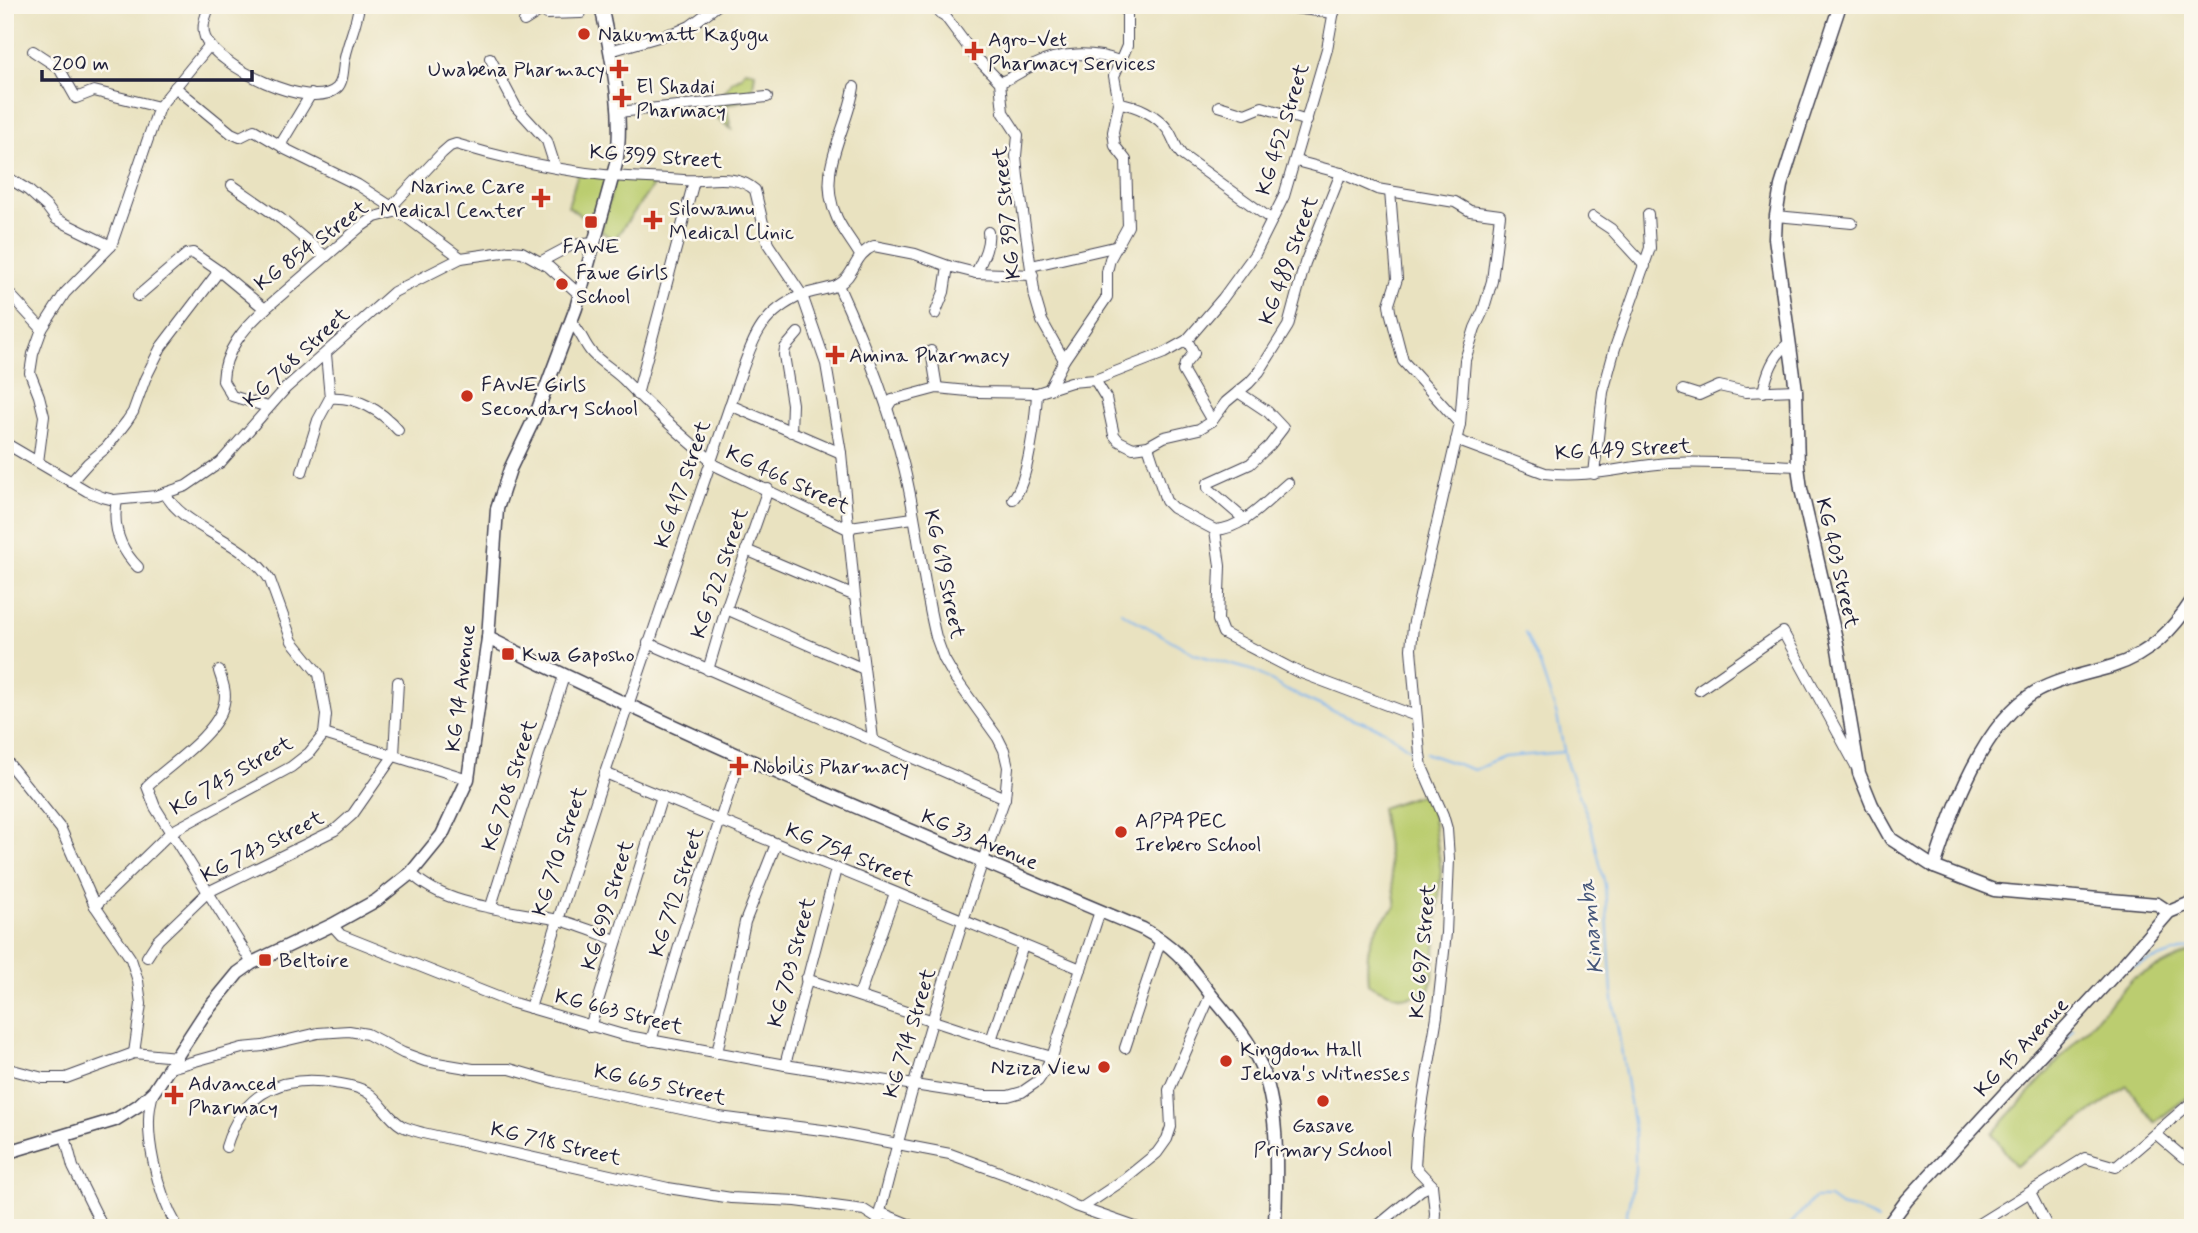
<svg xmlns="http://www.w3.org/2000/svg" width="2198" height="1233" font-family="Mynerve,sans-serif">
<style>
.green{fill:#bbcd70;stroke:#6e7856;stroke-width:2}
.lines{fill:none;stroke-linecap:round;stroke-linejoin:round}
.stream{stroke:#82b7f0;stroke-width:2}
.minor-casing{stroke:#403f4f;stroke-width:12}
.major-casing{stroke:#403f4f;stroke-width:15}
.minor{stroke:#fff;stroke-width:10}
.major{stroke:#fff;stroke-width:12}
.poi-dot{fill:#c8321e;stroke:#fbf7ec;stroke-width:2.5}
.labels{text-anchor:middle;stroke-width:5;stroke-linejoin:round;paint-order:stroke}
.poi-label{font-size:21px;fill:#22223b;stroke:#fbf7ec;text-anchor:start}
.street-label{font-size:21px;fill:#22223b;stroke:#fbf7ec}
.water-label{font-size:23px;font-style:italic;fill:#44567a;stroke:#fbf7ec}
</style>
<rect width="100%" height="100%" fill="#fbf7ec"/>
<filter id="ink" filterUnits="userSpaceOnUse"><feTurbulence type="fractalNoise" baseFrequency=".0143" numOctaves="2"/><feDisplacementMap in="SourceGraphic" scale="14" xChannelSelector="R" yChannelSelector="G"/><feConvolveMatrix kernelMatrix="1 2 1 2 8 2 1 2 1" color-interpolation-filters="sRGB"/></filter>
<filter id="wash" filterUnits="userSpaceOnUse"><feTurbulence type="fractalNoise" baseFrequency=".00686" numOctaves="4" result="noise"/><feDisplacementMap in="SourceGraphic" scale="28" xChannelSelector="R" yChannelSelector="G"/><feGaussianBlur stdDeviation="1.57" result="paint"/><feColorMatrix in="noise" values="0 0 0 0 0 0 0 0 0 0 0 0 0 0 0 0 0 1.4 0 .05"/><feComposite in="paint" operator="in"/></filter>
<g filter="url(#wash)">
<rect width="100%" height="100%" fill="#e9e2c0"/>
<g class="green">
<path d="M745,70L755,72L752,98L726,105L731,129L710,112L732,81L741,77Z"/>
<path d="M578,173L611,179L597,228L568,206Z"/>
<path d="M615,179L657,180L614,240L601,231Z"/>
<path d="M1429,792L1441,870L1433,977L1429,990C1407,1004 1390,994 1368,984C1365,947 1369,932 1396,906L1381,808Z"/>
<path d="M2193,951V1093L2155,1122L2127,1086L2016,1166L1992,1134L2133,978Z"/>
</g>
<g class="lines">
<g class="stream">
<path d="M1121,612L1195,654L1254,671L1286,690L1326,708L1384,730L1408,748L1416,751"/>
<path d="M1525,633L1540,665L1557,716L1567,765L1590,822L1605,885L1612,993L1635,1134V1172L1624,1228"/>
<path d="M1425,753L1474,770L1504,757L1564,752"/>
<path d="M2127,968L2193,947"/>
<path d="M2012,1094L2044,1064L2073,1029"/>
<path d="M1787,1228L1814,1198H1829L1840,1206L1858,1210L1878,1220"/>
</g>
</g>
</g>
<g filter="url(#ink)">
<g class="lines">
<defs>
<g id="minor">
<path d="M210,5C206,15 201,26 205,37C215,65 311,113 337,88C343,82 343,71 344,63C347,43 357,25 359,5"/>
<path d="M927,5L945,16L974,55L1000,82L1003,112L1018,135L1016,156L1018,177L1035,297L1042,321L1064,360"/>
<path d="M1270,5L1334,13"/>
<path d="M524,21L546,7L547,14L581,13"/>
<path d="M33,51L59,68L76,98L94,91L159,107"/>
<path d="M610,51L679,31L690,26L718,5"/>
<path d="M490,58L516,107L547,141L555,166"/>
<path d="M1000,82C1012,79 1022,70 1034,65C1060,52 1093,51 1119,61"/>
<path d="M175,87L231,133L240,137L254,130L281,146"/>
<path d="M854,87C847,132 815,171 837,218C843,231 853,243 860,255"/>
<path d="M311,94L282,142L283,148L358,185L398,211L461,258"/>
<path d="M1119,103C1136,105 1157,115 1168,130C1174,138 1174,146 1182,155L1272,220"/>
<path d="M1219,106L1245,114L1262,107L1307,121"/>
<path d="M618,112L767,97"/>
<path d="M1296,161L1341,173L1377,189L1455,202L1470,211L1500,215L1492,281L1483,311L1475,328L1465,360L1460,424L1413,626L1411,649L1420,754L1422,767L1443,815L1447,829L1449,859L1446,933L1437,1016L1417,1136L1415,1167L1432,1185L1435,1213L1434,1228"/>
<path d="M5,176L28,190L47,207L56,219L111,246"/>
<path d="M232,185L281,219L325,256"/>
<path d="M1390,191L1397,279L1389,304L1390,311L1403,361L1460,424"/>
<path d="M391,207L442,153L450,146L456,144C506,159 561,171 613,176C636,178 660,178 683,180C707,182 735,172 755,190L768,244L802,295L826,364L841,453L855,596L873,739"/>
<path d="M1776,216L1852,223"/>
<path d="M1593,217L1611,229L1645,266"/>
<path d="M540,262L572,245L595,243"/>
<path d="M1031,266L1114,247"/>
<path d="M976,273C982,260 990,246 988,232"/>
<path d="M838,285C865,344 889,405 904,467C918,523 922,581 936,637L944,659L955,678L998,738L1004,750L1008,767L1005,798C955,936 914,1077 878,1219"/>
<path d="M5,289L42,329"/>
<path d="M138,296L187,254L193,253L219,271L265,309L359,228L375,217L398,211"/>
<path d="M265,309C244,328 224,351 223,381L232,396L268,407"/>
<path d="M935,314L944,292L948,266"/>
<path d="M571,322C581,331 583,343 592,353C602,364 616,371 626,382C653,410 681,435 711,460"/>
<path d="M1187,340L1194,353L1185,364L1183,371L1212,421"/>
<path d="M931,351L937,388"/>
<path d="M1095,380L1106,398L1114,435L1119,441L1133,448L1148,446L1164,437L1199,429L1212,421L1226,402L1249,383L1259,372L1288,326L1305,263L1341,173"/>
<path d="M1049,389L1064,360L1107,297V272L1110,259L1128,226L1126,160L1115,146L1113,132L1119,103L1114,76L1127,46V5"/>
<path d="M1683,390L1699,395L1719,386L1746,392L1796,390"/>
<path d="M1238,392L1268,412L1283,428L1270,445L1250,464L1208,483V488L1245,520"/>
<path d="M1763,392C1767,373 1773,356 1788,344"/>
<path d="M637,395L694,181"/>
<path d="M330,398C356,396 381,410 398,430"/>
<path d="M730,405L841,453"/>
<path d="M887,408L892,400L937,388L978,392L1037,393L1071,382L1095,380L1164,353L1187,340L1223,298L1255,254L1284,196L1327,49L1335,5"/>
<path d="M791,432L792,404L784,355L785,348L798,333"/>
<path d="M1456,440L1545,473C1587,479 1627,466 1668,463C1711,461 1755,465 1798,466"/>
<path d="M5,443L87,491L102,497L114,500L156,496L186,486L221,462L286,388L394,292L461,258L510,251L522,252L549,267L580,295"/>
<path d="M1148,446L1166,501L1173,508L1215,530C1243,529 1268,500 1288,483"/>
<path d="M38,462L44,416L39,396L30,373L33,354L42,329L65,293L111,246L159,107L209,46"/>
<path d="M710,463L850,530"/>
<path d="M302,472L318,420L330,398L326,354"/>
<path d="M1594,474L1603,392L1615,348L1650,248L1648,214"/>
<path d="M71,482L88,463L107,447L127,421L133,412L145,379L161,347L219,271"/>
<path d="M165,493C182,528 245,540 270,580L292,641L319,674L326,715L324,734"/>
<path d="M1013,499C1028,483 1036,416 1037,393"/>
<path d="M117,500C112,526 120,549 138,567"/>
<path d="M850,527L913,518"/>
<path d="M1215,530L1220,566L1218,620L1223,633L1296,671L1416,716"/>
<path d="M746,550L855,596"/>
<path d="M726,609L864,669"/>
<path d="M648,643L1005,798"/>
<path d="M708,670L726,609L768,489"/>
<path d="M219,671C222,681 227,692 224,703C218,734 169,765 147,786L155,807L252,963"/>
<path d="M1699,690L1783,632L1856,766"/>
<path d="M324,734L468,779"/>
<path d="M5,759L61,829L95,906L131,959L138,981L141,1004L134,1053"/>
<path d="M605,773L1081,969"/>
<path d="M411,873C446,908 513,910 559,920C579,925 597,933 616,940"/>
<path d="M95,906L171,832L291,767L309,753L324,734"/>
<path d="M491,906L564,676"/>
<path d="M332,925L341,935L510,1002L623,1035L785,1065L985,1096H1008L1022,1092L1038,1081L1042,1075L1052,1057L1100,911"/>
<path d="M147,957L158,940L208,892L335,830L353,814L394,755L398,682"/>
<path d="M806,979L991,1040L1052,1057"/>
<path d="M859,996L895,893"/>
<path d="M530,1008L605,773L741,373C755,335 762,313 802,295C812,291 831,289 838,285C855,276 854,254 874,246L915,254L948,266L976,273L1033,275"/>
<path d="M590,1027L662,796"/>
<path d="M991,1040L1023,946"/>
<path d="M651,1041L683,933L741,756"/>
<path d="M1125,1048L1161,939"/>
<path d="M717,1053L745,922L776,844"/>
<path d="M785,1065L836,869"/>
<path d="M5,1068L43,1078H66L134,1053L177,1057"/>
<path d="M170,1068L242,1048L263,1046L318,1033L349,1031L367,1034L403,1053L425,1061L473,1069H510L555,1082L719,1117L830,1131L950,1154L1032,1184L1075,1206L1138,1228"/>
<path d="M154,1091C140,1129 158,1194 178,1228"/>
<path d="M2156,1134L2183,1157L2193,1161"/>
<path d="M65,1136L73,1167L103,1228"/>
<path d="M226,1147C242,1093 281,1074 335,1083C346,1085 357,1086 367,1092C381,1101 388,1118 402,1126C408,1129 416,1131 423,1133L668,1188L731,1198L796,1201L864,1210L878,1219L884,1214L918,1228"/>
<path d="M2030,1193L2048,1228"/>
<path d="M1083,1207L1125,1179L1157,1153L1167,1139L1171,1127L1169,1090L1211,994"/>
<path d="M1375,1228L1421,1190L1432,1185"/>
<path d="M1972,1228L2085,1158L2116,1167L2193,1101"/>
</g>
<g id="major">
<path d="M1840,5L1799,129L1781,186L1776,216L1775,238L1796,390L1798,466L1801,489L1837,643L1859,773L1872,805L1891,839L1934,867L1994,890L2157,904L2169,912"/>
<path d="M488,638C702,744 923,836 1143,929C1178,948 1188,965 1211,995C1229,1017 1248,1038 1260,1064C1281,1110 1276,1178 1275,1228"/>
<path d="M1934,867C1952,810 1983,722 2037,691C2061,678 2088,674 2113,666C2149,655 2173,630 2193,599"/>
<path d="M5,1153L115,1120L139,1105L154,1091L205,1013L238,973L252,963L332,925L377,900L411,873L442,835L468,779L488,638L497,509L510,469L535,417L576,308L616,164C625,112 611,56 601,5"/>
<path d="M1886,1228L1907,1200L2123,965L2169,912L2193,902"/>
</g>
</defs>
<use href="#minor" class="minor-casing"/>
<use href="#major" class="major-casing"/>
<use href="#minor" class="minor"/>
<use href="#major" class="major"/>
</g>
</g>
<g class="poi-dot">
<circle cx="584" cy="34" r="7"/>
<path d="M970.5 40.5h7v7h7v7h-7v7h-7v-7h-7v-7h7z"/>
<path d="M615.5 58.5h7v7h7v7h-7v7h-7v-7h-7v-7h7z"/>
<path d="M618.5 87.5h7v7h7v7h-7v7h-7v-7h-7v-7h7z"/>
<path d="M537.5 187.5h7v7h7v7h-7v7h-7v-7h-7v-7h7z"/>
<path d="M649.5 209.5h7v7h7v7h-7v7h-7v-7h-7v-7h7z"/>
<rect x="584" y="215" width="14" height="14" rx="3.5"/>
<circle cx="562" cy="284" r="7"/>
<path d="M831.5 344.5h7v7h7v7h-7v7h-7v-7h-7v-7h7z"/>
<circle cx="467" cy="396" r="7"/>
<rect x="501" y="647" width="14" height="14" rx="3.5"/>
<path d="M735.5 755.5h7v7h7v7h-7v7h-7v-7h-7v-7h7z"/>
<circle cx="1121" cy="832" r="7"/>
<rect x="258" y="953" width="14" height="14" rx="3.5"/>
<circle cx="1226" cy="1061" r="7"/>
<circle cx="1104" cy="1067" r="7"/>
<path d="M170.5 1084.5h7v7h7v7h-7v7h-7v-7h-7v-7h7z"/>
<circle cx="1323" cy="1101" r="7"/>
</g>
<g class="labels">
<g class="poi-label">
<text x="598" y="41">Nakumatt Kagugu</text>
<text x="988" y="46">Agro-Vet<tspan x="988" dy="24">Pharmacy Services</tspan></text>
<text x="605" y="76" text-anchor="end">Uwabena Pharmacy</text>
<text x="636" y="93">El Shadai<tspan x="636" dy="24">Pharmacy</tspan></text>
<text x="525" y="193" text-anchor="end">Narine Care<tspan x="525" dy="24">Medical Center</tspan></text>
<text x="669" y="215">Silowamu<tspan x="669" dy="24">Medical Clinic</tspan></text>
<text x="591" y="253" text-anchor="middle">FAWE</text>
<text x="576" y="279">Fawe Girls<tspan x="576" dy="24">School</tspan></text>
<text x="849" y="362">Amina Pharmacy</text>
<text x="481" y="391">FAWE Girls<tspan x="481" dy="24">Secondary School</tspan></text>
<text x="522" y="661">Kwa Gaposho</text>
<text x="753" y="773">Nobilis Pharmacy</text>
<text x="1135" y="827">APPAPEC<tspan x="1135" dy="24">Irebero School</tspan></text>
<text x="279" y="967">Beltoire</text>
<text x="1240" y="1056">Kingdom Hall<tspan x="1240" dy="24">Jehova's Witnesses</tspan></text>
<text x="1090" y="1074" text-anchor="end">Nziza View</text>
<text x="188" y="1090">Advanced<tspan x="188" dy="24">Pharmacy</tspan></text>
<text x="1323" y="1132" text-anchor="middle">Gasave<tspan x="1323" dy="24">Primary School</tspan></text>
</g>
<g class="street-label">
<text transform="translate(1282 129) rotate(-73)" y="7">KG 452 Street</text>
<text transform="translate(656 156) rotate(4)" y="7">KG 399 Street</text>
<text transform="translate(1006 213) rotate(-96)" y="7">KG 397 Street</text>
<text transform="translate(311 245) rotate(-37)" y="7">KG 854 Street</text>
<text transform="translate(1288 260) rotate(-70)" y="7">KG 489 Street</text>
<text transform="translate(296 357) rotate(-43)" y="7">KG 768 Street</text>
<text transform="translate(1623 449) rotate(-3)" y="7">KG 449 Street</text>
<text transform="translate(788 479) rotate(25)" y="7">KG 466 Street</text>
<text transform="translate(682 484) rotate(-71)" y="7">KG 417 Street</text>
<text transform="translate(1838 563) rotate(77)" y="7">KG 403 Street</text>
<text transform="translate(719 573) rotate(-71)" y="7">KG 522 Street</text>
<text transform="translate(945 574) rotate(78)" y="7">KG 619 Street</text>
<text transform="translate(460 688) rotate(-83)" y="7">KG 14 Avenue</text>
<text transform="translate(231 775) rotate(-30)" y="7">KG 745 Street</text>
<text transform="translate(509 785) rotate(-72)" y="7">KG 708 Street</text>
<text transform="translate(980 839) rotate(23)" y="7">KG 33 Avenue</text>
<text transform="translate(262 846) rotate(-27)" y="7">KG 743 Street</text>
<text transform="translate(559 851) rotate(-72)" y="7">KG 710 Street</text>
<text transform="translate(850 854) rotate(22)" y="7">KG 754 Street</text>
<text transform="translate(676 892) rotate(-72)" y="7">KG 712 Street</text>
<text transform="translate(607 905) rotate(-73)" y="7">KG 699 Street</text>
<text transform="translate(1422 951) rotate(-85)" y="7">KG 697 Street</text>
<text transform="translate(791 962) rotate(-75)" y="7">KG 703 Street</text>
<text transform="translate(619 1011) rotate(14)" y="7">KG 663 Street</text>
<text transform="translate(909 1033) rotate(-73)" y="7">KG 714 Street</text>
<text transform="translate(2021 1047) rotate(-47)" y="7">KG 15 Avenue</text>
<text transform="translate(660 1084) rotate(12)" y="7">KG 665 Street</text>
<text transform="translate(556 1143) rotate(13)" y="7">KG 718 Street</text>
</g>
<g class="water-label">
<text transform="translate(1590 927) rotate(-96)" y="8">Kinamba</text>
</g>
</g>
<rect width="2198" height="1233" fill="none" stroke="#fbf7ec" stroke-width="28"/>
<path d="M42 70v10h210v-10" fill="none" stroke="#22223b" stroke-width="3.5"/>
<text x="52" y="70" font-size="21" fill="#22223b" stroke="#fbf7ec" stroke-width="5" paint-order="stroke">200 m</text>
</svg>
